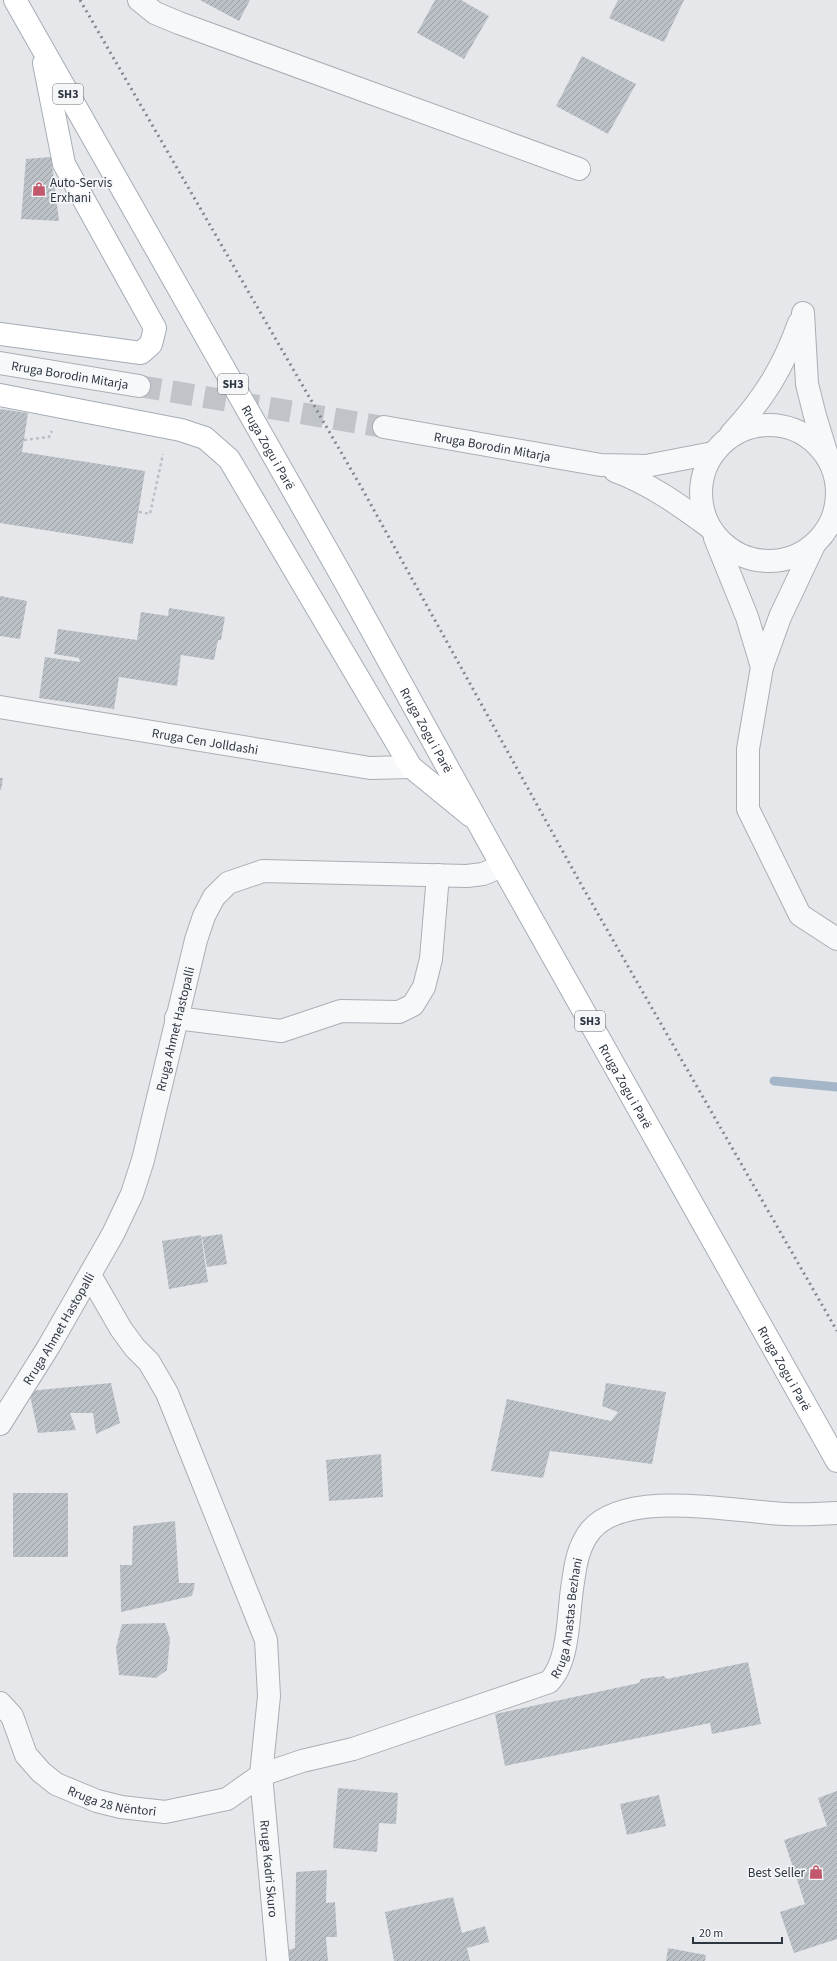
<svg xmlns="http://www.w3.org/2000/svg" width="837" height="1961" font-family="'Source Sans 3',sans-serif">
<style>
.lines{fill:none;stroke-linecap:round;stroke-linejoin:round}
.stream{stroke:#a4b6c7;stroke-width:9}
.building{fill:url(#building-hatch)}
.minor-tunnel{stroke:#c0c4c9;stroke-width:22;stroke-dasharray:22 11;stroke-linecap:butt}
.minor-casing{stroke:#aaaeb5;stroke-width:24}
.major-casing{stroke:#a5acb6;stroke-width:24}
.path{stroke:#bbbec3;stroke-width:2.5;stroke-dasharray:3 3;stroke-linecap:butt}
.minor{stroke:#f7f8fa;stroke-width:22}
.major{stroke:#fff;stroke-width:22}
.rail{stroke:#808893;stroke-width:3;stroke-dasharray:2 4;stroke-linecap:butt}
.labels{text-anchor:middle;stroke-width:3.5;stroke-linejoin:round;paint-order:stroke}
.shield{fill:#f4f6f8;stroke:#697079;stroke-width:1}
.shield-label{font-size:12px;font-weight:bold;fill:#2e3642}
.poi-label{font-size:13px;fill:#2e3642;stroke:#f4f6f8;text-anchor:start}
.street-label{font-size:13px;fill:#2e3642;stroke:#f4f6f8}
</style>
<defs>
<pattern id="building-hatch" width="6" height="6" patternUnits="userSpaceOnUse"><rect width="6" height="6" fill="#bcc1c7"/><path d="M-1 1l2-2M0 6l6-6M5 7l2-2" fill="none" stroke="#999ea3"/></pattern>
</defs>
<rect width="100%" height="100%" fill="#e5e7eb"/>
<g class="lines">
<path class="stream" d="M774,1081L837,1087"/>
</g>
<g class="building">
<path d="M200,0H250L239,21Z"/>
<path d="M435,0H461L489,16L464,59L417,33Z"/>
<path d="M618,0H684L664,42L609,18Z"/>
<path d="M582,56L636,84L608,134L556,106Z"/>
<path d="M51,157L59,221L21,219L26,159Z"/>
<path d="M0,409L28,413L22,452L145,471L133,544L0,523Z"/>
<path d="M0,596L27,601L20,639L0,636Z"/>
<path d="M169,608L225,617L221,640H218L214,660L181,655L177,686L119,677L114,709L39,698L45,657L80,662L79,658L54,654L58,629L137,640L141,612L168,616Z"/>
<path d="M0,778H3L1,790H0Z"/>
<path d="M222,1234L227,1264L207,1267L202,1237Z"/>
<path d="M201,1235L208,1282L169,1289L162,1241Z"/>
<path d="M111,1383L120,1423L96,1434L93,1413H70L76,1430L38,1433L29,1391Z"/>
<path d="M606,1383L666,1392L652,1464L550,1451L543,1478L491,1471L507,1399L611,1421L618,1412L602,1406Z"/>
<path d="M381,1454L383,1497L329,1501L326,1460Z"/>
<rect x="13" y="1493" width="55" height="64"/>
<path d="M175,1521L179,1583H195L192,1596L121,1612L120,1565H132L133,1526Z"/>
<path d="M165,1623L170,1639L167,1670L156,1678L119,1675L116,1648L122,1624Z"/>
<path d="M748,1662L761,1724L712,1734L710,1723L505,1766L495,1714L639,1683L641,1679L664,1676L667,1679Z"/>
<path d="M338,1788L398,1793L396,1824L379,1823L377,1852L333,1848Z"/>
<path d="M837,1791V1939L794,1953L780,1912L805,1904L784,1840L827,1826L818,1798Z"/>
<path d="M659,1795L666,1826L627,1835L620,1804Z"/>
<path d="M327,1870L326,1903L335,1902L337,1937H326L328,1961H289L288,1950L295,1948L296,1872Z"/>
<path d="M453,1897L462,1933L485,1926L489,1942L467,1948L470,1961H394L385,1912Z"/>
<path d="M668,1948L706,1955L705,1961H666Z"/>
</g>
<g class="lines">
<path class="minor-tunnel" d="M139,386L384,427"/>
<defs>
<g id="minor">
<path d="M139,0L155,13L179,23L579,169"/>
<path d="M803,313L807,384L815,416L827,455"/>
<path id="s1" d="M0,363L139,386"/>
<circle cx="769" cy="493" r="68"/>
<path id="s2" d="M384,427L601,465L646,466L713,453"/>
<path d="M731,434C763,400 783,368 799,323"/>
<path d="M615,471C650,484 678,504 708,526"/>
<path d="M715,538L747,617L762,667"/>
<path d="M814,545L780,617L762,667L748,749V809L800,915L837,939"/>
<path id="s3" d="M0,707L370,768L411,767"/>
<path d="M176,1018L281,1031L341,1011L399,1012L413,1005L424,987L431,959L438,875"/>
<path id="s4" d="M90,1275L121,1329L135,1348L149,1362L167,1393L266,1640L269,1696L261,1775L278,1961"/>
<path id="s5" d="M0,1424L49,1346L113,1234L132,1194L143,1160L196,940L204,916L214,897L228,883L263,871L467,876L483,874L502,866"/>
<path id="s6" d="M0,1703L12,1716L26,1755L41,1772L56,1784L97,1801L121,1807L165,1812L227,1799L261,1775L302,1761L353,1749L549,1682C569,1662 568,1617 572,1589C575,1568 577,1547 591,1530C627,1488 736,1512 785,1514C802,1515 820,1514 837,1513"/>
</g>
<g id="major">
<path id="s7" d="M15,0L344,580L502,866L837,1461"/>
<path d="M0,334L141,353L151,344L155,328L64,164L44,63"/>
<path d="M0,395L181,430L205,438L229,459L411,767L471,816"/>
</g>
</defs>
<use href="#minor" class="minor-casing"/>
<use href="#major" class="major-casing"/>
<g class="path">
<path d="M24,440L49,437L52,431"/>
<path d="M139,512L150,514L163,454"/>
</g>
<use href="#minor" class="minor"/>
<use href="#major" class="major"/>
<path class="rail" d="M80,0L364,492L582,886L837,1331"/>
</g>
<defs>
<symbol id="shop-bare" viewBox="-9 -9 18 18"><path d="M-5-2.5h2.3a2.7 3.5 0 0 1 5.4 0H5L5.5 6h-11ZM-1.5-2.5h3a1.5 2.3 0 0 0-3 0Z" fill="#c2586b" stroke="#f4f6f8" stroke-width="2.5" paint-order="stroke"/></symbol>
</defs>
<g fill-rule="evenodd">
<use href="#shop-bare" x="29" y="179" width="20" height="20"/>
<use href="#shop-bare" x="806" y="1862" width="20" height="20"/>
</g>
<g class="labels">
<g class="shield">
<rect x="53" y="84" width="30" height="20" rx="3"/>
<rect x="218" y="374" width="30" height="20" rx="3"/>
<rect x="575" y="1011" width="30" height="20" rx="3"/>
</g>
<g class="shield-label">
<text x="68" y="98">SH3</text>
<text x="233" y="388">SH3</text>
<text x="590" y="1025">SH3</text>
</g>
<g class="poi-label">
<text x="50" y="187">Auto-Servis<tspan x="50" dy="15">Erxhani</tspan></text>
<text x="805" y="1877" text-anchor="end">Best Seller</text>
</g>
<g class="street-label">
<text dy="5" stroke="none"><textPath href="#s1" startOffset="71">Rruga Borodin Mitarja</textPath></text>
<text dy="5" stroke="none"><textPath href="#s2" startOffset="110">Rruga Borodin Mitarja</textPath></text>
<text dy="5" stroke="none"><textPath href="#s7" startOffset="514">Rruga Zogu i Parë</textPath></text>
<text dy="5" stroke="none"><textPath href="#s7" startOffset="838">Rruga Zogu i Parë</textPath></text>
<text dy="5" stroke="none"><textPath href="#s3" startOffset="208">Rruga Cen Jolldashi</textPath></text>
<text dy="5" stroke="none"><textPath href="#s5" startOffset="436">Rruga Ahmet Hastopalli</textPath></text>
<text dy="5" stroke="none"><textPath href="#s7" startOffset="1246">Rruga Zogu i Parë</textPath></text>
<text dy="5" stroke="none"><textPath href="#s5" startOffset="112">Rruga Ahmet Hastopalli</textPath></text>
<text dy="5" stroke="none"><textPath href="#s7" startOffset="1570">Rruga Zogu i Parë</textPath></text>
<text dy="5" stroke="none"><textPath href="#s6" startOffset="690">Rruga Anastas Bezhani</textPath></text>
<text dy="5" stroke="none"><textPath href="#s6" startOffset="160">Rruga 28 Nëntori</textPath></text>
<text dy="5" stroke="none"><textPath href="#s4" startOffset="637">Rruga Kadri Skuro</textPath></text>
</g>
</g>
<path d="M693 1937v6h89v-6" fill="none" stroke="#2e3642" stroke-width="2"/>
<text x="699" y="1937" font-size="12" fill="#2e3642" stroke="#f4f6f8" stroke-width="3" paint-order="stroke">20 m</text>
</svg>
